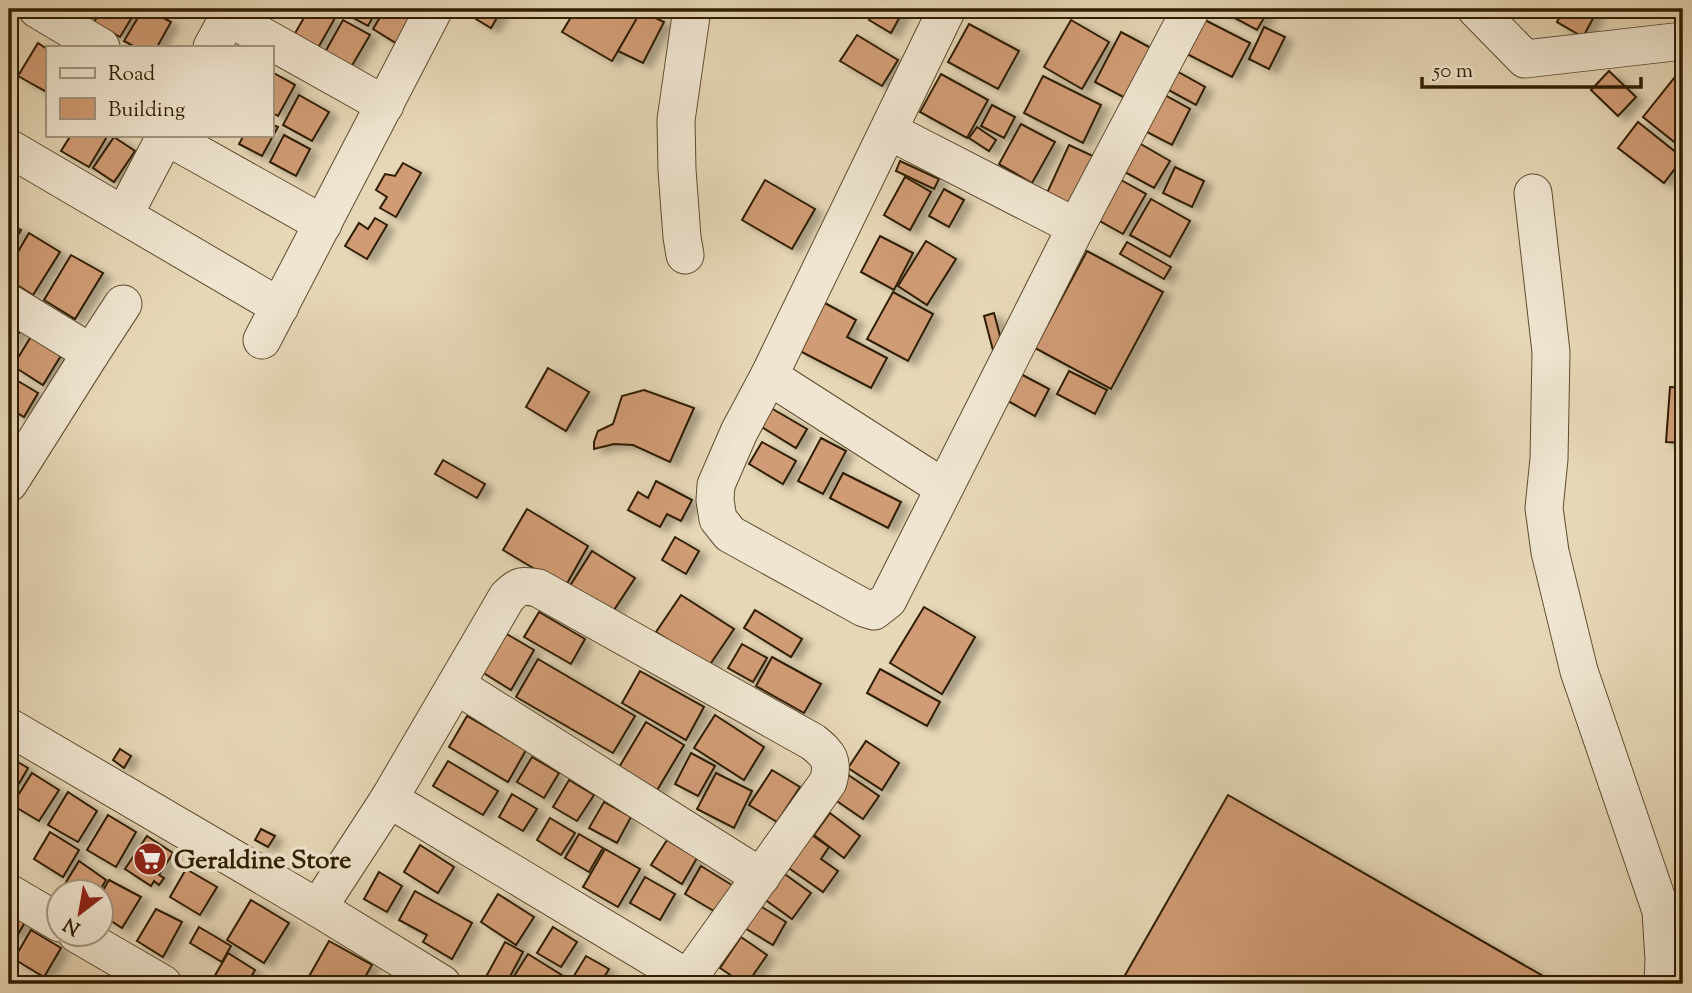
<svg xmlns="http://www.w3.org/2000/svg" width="1692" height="993" font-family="'Sorts Mill Goudy',serif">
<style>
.building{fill:#d09c74;stroke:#301e02;stroke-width:2;filter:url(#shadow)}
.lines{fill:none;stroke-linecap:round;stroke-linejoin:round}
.minor-casing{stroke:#5e4c2f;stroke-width:39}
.minor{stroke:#efe5d0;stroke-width:37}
.labels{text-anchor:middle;stroke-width:7;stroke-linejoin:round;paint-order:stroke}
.poi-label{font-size:26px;font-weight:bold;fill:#301e02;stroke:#efe5d0;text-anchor:start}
</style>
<defs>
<filter id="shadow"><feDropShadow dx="8" dy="4.5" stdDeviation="3.5" flood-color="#0004"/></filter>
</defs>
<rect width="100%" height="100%" fill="#e6d7b6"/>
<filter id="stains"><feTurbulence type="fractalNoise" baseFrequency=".00286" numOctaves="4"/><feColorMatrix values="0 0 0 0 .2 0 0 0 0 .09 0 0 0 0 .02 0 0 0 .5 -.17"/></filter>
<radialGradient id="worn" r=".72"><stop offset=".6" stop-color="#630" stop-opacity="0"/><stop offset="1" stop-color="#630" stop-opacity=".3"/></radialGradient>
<g class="building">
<path d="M102,9H137L120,37L94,22Z"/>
<path d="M143,9H147L171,22L157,47H135L124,41Z"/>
<path d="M309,9H317L335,18L318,48L294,35Z"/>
<path d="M344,9H377L368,26L342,12Z"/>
<path d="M385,9H412L418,13L399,45L373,29Z"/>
<path d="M475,9H502L491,28L471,16Z"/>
<path d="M576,9H643L612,61L562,32Z"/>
<path d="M876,9H894L902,13L891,33L869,20Z"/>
<path d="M1218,9H1269L1257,30Z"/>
<path d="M1564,9H1593L1597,11L1583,37L1557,22Z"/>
<path d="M641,11L664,22L643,63L618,51Z"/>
<path d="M1201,18L1250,43L1232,77L1183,52Z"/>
<path d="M343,20L370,35L350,69L324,54Z"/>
<path d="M1071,20L1109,42L1082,89L1044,67Z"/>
<path d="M969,24L1019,51L998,89L948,62Z"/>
<path d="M1264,27L1285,37L1269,69L1249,59Z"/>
<path d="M1121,32L1153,49L1127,99L1095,82Z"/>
<path d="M857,35L898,60L882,86L840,61Z"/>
<path d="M38,43L47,49V87L45,91L18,76Z"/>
<path d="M1173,69L1205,87L1196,105L1163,87Z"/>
<path d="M1609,71L1636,97L1618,116L1591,90Z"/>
<path d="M272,72L295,85L278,116L271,112Z"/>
<path d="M941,74L988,100L967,138L920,112Z"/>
<path d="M1043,76L1101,105L1083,143L1024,113Z"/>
<path d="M1675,77L1683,84V139L1678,145L1643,117Z"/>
<path d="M1163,94L1190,109L1172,145L1145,131Z"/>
<path d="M299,95L329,112L312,141L283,125Z"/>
<path d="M992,105L1015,117L1004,138L981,126Z"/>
<path d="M1638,122L1683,158L1664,183L1618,148Z"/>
<path d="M271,124L278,127L262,156L239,144L244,135H271Z"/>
<path d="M1021,124L1055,142L1032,183L999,164Z"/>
<path d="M977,127L996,140L989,151L969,138Z"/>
<path d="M71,135H108L89,167L61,151Z"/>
<path d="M284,135L310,149L296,176L270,162Z"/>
<path d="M114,137L135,151L114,182L93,168Z"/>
<path d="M1139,143L1170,161L1154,188L1123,171Z"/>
<path d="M1069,145L1095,157L1073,205L1047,193Z"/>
<path d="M900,161L939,179L934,189L896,171Z"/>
<path d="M403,163L421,173L396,217L380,208L387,197L376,190L385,174L395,176Z"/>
<path d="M1175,167L1204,181L1192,207L1163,193Z"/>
<path d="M905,177L931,192L910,230L884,215Z"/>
<path d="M765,180L815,209L792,249L742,220Z"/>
<path d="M1121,180L1146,194L1123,234L1098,220Z"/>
<path d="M944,189L964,200L949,227L929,216Z"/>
<path d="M1151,199L1190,221L1170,257L1130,235Z"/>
<path d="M375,218L387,225L367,259L345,246L359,223L368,229Z"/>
<path d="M9,223L21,230L9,250Z"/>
<path d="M29,233L60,252L33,295L9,280V267Z"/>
<path d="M880,236L913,253L894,290L861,272Z"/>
<path d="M926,241L956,259L927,305L898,286Z"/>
<path d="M1127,242L1171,267L1164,279L1120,254Z"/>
<path d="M1087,251L1163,292L1111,389L1035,348Z"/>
<path d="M71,255L103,273L75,319L44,300Z"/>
<path d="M893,292L933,314L908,361L867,339Z"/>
<path d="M823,302L856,320L847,337L887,358L871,388L798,350Z"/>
<path d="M994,313L1005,355L995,358L984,316Z"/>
<path d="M9,315L24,324L9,350Z"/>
<path d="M35,330L65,349L43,385L13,366Z"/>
<path d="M548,368L589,392L566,431L526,407Z"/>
<path d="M1015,371L1049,389L1035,416L1001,397Z"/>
<path d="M1069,371L1107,390L1095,414L1057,394Z"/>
<path d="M18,381L38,393L24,417L9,408V398Z"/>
<path d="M1670,387L1683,388V443L1666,442Z"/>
<path d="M644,390L694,408L670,462L633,445L614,444L594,449V442L598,431L613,424L622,396Z"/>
<path d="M771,408L807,429L796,448L760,426Z"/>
<path d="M821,438L846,451L823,494L798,481Z"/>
<path d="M762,442L796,461L783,484L749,464Z"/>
<path d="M443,460L485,484L477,498L435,474Z"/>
<path d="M843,473L901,502L888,528L830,498Z"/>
<path d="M656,481L692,500L681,521L667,514L660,527L628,510L638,492L648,498Z"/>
<path d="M527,509L588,546L565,587L503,550Z"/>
<path d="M675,537L699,551L686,574L662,560Z"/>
<path d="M592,551L635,578L610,616L568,589Z"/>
<path d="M681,595L734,629L709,666L656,632Z"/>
<path d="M924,607L975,637L942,694L890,663Z"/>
<path d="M755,610L802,639L791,657L744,628Z"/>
<path d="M539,612L585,639L571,664L524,637Z"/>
<path d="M505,633L534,650L511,690L482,672Z"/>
<path d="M742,644L767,658L753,682L728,668Z"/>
<path d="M772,657L821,684L804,713L756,686Z"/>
<path d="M538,659L635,716L613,753L516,697Z"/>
<path d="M880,669L940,702L927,726L867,693Z"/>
<path d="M640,671L704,707L686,740L622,703Z"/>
<path d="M715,715L764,747L744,780L694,748Z"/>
<path d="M467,716L526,750L508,782L449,747Z"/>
<path d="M646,722L684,745L656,792L618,769Z"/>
<path d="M866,741L899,763L882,790L848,768Z"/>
<path d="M120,749L131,756L124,768L113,760Z"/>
<path d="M691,753L715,766L698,796L675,784Z"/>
<path d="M9,757L28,768L9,801Z"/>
<path d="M532,757L559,773L544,798L517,782Z"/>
<path d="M448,761L498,791L483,815L433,786Z"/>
<path d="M772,770L800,787L777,822L749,805Z"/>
<path d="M32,773L59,790L39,821L12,805Z"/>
<path d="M716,773L752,791L734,828L697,809Z"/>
<path d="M847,774L879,796L863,819L831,797Z"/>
<path d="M569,780L594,795L577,821L553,807Z"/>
<path d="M68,792L97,811L78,842L48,825Z"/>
<path d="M512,794L537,809L523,831L499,817Z"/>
<path d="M1228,795L1557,984H1120Z"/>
<path d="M604,802L631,817L617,843L589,828Z"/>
<path d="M830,813L860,836L844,858L814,835Z"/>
<path d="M108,815L136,832L116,867L87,850Z"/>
<path d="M550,818L575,833L561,855L537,840Z"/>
<path d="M261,829L275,836L268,847L255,840Z"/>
<path d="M806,831L829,847L821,859L838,871L823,892L783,864Z"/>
<path d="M50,832L79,850L63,877L34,859Z"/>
<path d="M579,834L603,848L589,872L565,858Z"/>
<path d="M147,836L173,853L159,875L164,878L159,885L154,881L151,886L125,869Z"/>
<path d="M667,840L697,858L682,884L651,865Z"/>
<path d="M420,845L454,867L438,893L404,872Z"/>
<path d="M605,849L640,869L618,907L583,887Z"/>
<path d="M79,861L106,880L99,892H60Z"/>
<path d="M701,866L735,887L719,914L685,894Z"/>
<path d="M186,869L217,887L200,915L170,897Z"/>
<path d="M779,870L811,893L792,919L760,896Z"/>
<path d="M379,872L402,886L387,912L364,899Z"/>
<path d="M645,877L675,894L660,920L630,903Z"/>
<path d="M109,880L141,897L122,928L102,915V892Z"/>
<path d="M415,891L472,923L452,959L423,942L427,935L399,920Z"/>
<path d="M498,894L534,917L516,945L481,922Z"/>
<path d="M251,900L289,923L264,963L227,940Z"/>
<path d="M757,904L786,922L773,945L743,927Z"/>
<path d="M9,906L28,917L17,936L12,933L9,939Z"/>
<path d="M156,909L182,922L163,957L137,941Z"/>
<path d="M199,927L231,946L222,962L190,943Z"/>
<path d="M553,927L577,942L561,967L537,953Z"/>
<path d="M31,930L61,948L44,977L14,959Z"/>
<path d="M741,937L767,955L747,984H744L720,968Z"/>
<path d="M329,941L372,965L361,984H314L307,980Z"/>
<path d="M505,942L523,952L506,984H482Z"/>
<path d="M228,953L255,970L247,984H210Z"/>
<path d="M528,954L565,977L561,984H509Z"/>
<path d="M586,956L609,969L600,984H569Z"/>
</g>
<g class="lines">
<defs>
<g id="minor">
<path d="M37,9L101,47"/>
<path d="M947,9L769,376L739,432L716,485L715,500L718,519L730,534L864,608L874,611L888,600L1076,227L1191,9"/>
<path d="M1476,9L1525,59L1683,41"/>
<path d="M228,17L385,105"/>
<path d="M212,47L233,9"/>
<path d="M889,131L1076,227"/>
<path d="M166,136L323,224"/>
<path d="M9,148L280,307"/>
<path d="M1533,193L1551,352L1549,459L1544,508L1550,552L1579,671L1661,911L1664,960L1663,984"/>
<path d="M124,215L166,135"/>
<path d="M685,255L682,237L677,170L676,120L692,9"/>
<path d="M9,303L91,353"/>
<path d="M262,340L434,9"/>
<path d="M769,376L944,488"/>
<path d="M9,483L91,353L123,304"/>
<path d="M456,685L761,877"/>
<path d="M9,727L318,908L442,984"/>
<path d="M389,799L689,979"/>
<path d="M9,893L60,923"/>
<path d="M318,908L389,799L507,597C519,585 522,585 538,588L813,742C829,755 834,761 828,782L684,984"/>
<path d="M77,934L163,984"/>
</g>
</defs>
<use href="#minor" class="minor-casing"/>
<use href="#minor" class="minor"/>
</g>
<defs>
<symbol id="supermarket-disc" viewBox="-11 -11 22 22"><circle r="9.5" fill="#8f2418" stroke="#efe5d0"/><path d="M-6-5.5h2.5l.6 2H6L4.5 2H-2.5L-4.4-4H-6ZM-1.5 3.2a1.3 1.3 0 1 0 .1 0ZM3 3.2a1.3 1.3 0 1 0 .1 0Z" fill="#fff"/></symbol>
</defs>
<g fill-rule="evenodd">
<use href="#supermarket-disc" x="131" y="840" width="38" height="38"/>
</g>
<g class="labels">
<g class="poi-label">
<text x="174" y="868">Geraldine Store</text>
</g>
</g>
<rect width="1692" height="993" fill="none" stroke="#e6d7b6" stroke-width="35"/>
<rect x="10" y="10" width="1671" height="972" fill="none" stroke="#301e02" stroke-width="3.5"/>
<rect x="18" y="18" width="1657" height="958" fill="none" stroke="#301e02" stroke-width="2"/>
<rect x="46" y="46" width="228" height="91" fill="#efe5d0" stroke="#a3957e" stroke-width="2"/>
<rect x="60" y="68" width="35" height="10" fill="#efe5d0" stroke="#a3957e" stroke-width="2"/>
<text x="108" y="80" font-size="21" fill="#301e02">Road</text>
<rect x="60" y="98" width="35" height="21" fill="#d09c74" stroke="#a3957e" stroke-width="2"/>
<text x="108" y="116" font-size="21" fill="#301e02">Building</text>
<g transform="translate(80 913) rotate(211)"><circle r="33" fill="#efe5d0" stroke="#a3957e" stroke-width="2"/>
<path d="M0-5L12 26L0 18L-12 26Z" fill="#8f2418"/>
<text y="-10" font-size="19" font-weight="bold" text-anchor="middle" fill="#301e02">N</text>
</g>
<path d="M1422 77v10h219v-10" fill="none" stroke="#301e02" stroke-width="3.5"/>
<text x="1433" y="77" font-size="21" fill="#301e02" stroke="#efe5d0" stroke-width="5" paint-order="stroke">50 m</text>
<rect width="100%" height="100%" filter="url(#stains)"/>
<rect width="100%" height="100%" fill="url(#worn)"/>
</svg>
